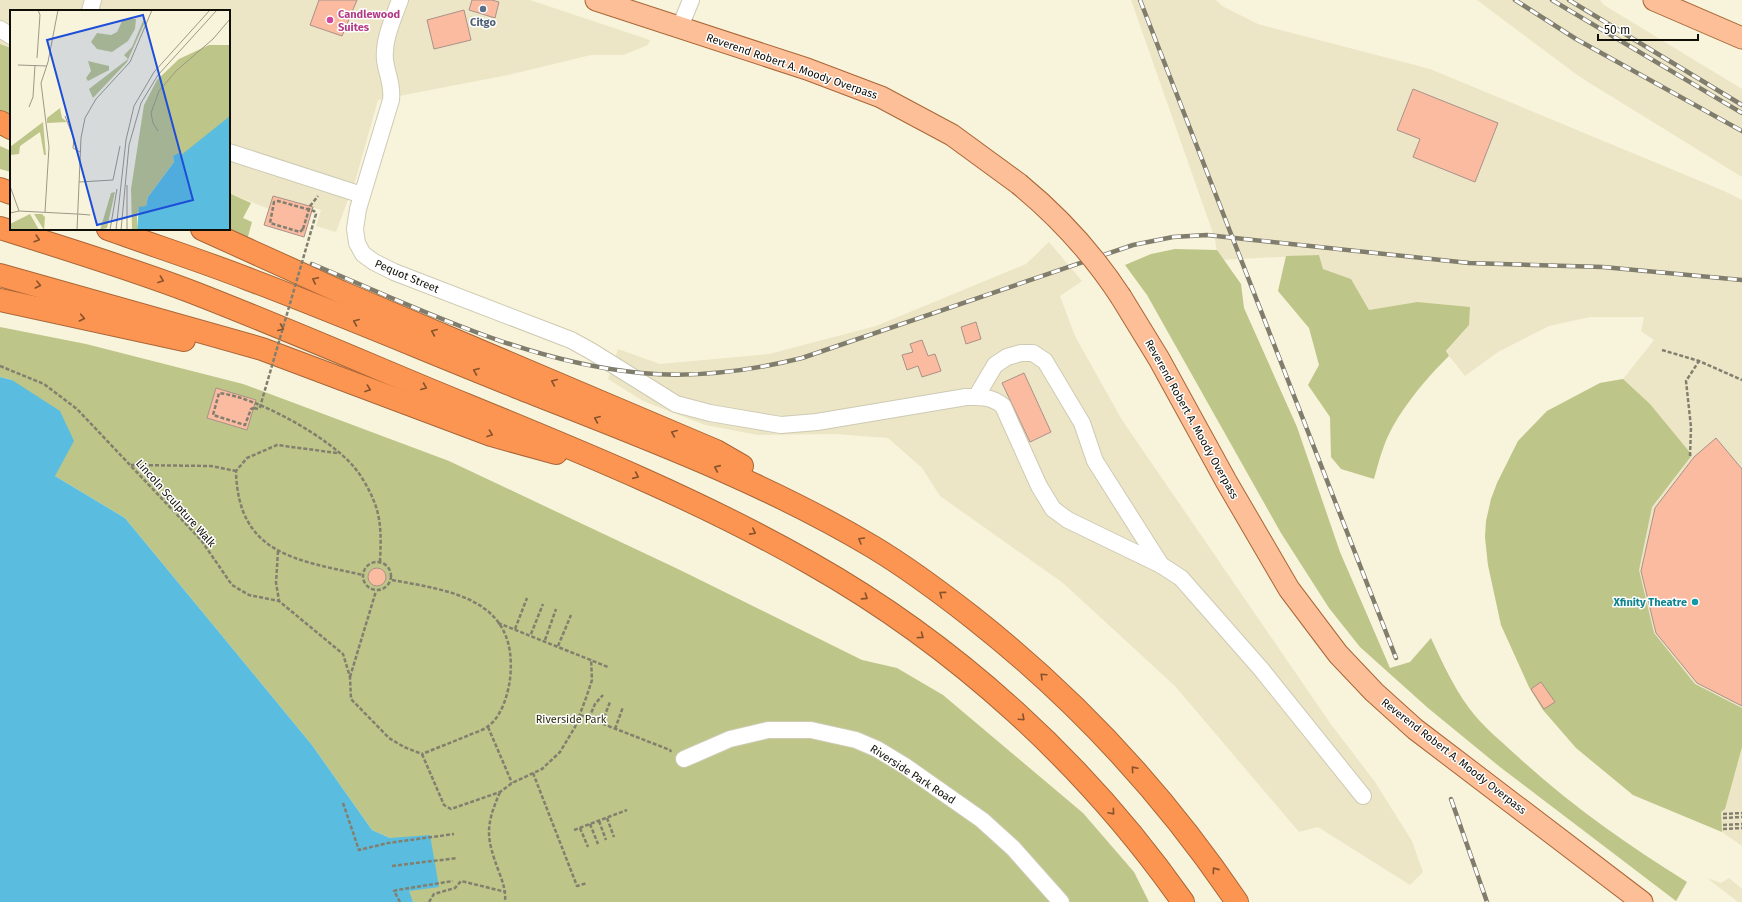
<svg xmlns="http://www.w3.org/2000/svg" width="1742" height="902" font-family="'Fira Sans',sans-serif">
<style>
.built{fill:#ece6c7}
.green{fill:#bdc588}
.water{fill:#5abddf}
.building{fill:#fbbba1;stroke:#a99188}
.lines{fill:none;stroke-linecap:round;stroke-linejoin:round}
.minor-casing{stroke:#cecab3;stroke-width:18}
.major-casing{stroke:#a96637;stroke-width:23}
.highway-casing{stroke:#a96637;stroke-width:24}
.path{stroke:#827f6f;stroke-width:2.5;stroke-dasharray:4 2;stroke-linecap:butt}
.minor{stroke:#fff;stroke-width:16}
.major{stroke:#fdbf97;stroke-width:21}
.highway{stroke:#fc9551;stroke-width:22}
.rail-casing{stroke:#807d6d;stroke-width:4.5}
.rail{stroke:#fff;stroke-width:3;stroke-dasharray:9;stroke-linecap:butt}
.major-bridge-casing{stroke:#a96637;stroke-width:23;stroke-linecap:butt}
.path-bridge{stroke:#827f6f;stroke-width:2.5;stroke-dasharray:4 2;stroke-linecap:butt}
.major-bridge{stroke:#fdbf97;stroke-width:21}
.oneway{stroke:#86522c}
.service-dot{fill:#5c6f8a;stroke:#fff;stroke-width:1.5}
.hotel-dot{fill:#d1479c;stroke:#fff;stroke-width:1.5}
.culture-dot{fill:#0f9aa8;stroke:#fff;stroke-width:1.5}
.labels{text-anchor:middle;stroke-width:3;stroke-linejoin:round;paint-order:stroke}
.hotel-label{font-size:11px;font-weight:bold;fill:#b23c85;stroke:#fff;text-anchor:start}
.service-label{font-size:11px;font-weight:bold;fill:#4e5e75;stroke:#fff}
.street-label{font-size:11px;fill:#100f07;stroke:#fff}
.culture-label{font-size:11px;font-weight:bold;fill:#0d838f;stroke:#fff;text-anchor:end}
.park-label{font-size:11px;fill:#2a2d0a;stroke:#fff}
.inset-road{fill:none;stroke:#9b9886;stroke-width:1}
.view{fill:#1d4ed8;fill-opacity:0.15;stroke:#1d4ed8;stroke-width:2}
.inset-edge{fill:none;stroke:#100f07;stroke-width:2}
</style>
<rect width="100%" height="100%" fill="#f8f3db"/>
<g class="built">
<path d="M0,0H530L650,40L648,45L623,55H591L508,75L378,100L356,178L336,232L316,226L321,210L273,196L269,209L229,193V11H11V48L0,44Z"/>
<path d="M1131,0H1216L1222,6L1258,24L1430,69L1724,191L1742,200V846L1722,832L1633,795L1544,709L1529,687L1501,625L1488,565L1485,537L1491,499L1518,441L1547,411L1600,383L1623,379L1654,340L1641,331L1644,317H1590L1549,326L1498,352L1465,376L1446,352L1469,325L1417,302L1369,310L1351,279L1323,269L1319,255L1218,260L1215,239Z"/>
<path d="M1477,0H1600L1604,5L1742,89V177L1580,77Z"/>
<path d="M1049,242L1082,281L1060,296L1075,336L1122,420L1330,723L1375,782L1412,841L1423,872L1410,885L1318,827L1299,832L1175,686L1063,583L940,496L922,468L888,438L835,434L758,435L705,425L643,401L608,379L618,349L660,364L769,354L876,326L1026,264Z"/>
<path d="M1707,878L1721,883L1729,878L1742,889V902H1738Z"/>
</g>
<g class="green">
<path d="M0,44L11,48V117L0,111Z"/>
<path d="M0,146L11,151V172L0,169Z"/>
<path d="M229,193L251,203L243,218L252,222L247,240L223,229H229Z"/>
<path d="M1175,249L1217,250L1241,284L1244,308L1297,427L1340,552L1390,668L1410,662L1431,638C1442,662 1453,686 1469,708C1482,726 1500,740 1516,755C1569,804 1626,844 1687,882L1676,901L1500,767L1428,708L1360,647L1329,608L1281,533L1147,295L1125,265L1151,254Z"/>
<path d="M1319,255L1323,269L1351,279L1369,310L1417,302L1470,307L1469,325L1446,351L1449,356C1426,378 1395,415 1384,446C1380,456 1377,468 1374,479L1341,469L1331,457L1330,417L1308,385L1319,365L1309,328L1278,291L1286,256Z"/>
<path d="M0,327L86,344L243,384L449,461L680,570L862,660L897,668L943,695L1083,813L1134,872L1149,902H413L408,891L399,839L390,838L372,830L312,745L125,518L55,476L12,380L0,377Z"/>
<path d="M1623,379L1650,404L1692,455L1652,507L1639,570L1654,633L1695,684L1742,708V747L1725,809L1721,812L1722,832L1633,795L1576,748L1543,710L1529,687L1501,625L1488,565L1485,537L1486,521L1491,499L1497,483L1518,441L1547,411L1600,383Z"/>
</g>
<path class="water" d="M0,377L12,380L60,411L74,441L55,476L125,518L312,745L372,830L390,838L430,835L439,887L409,891L413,902H0Z"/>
<g class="building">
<path d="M319,0H357L342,36L310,25Z"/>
<path d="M472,0H492L499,2L495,18L469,10Z"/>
<path d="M464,10L471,40L434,49L427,20Z"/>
<path d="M1413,89L1498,123L1475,182L1413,157L1420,139L1397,130Z"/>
<path d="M273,196L313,207L304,237L264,225Z"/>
<path d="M976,322L981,339L966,344L961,327Z"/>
<path d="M922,340L928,356L935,354L941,371L922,377L918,366L907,370L902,355L913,352L910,344Z"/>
<path d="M1024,373L1051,432L1030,442L1002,383Z"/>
<path d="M216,388L256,400L247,430L207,418Z"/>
<path d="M1716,438L1742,469V706L1697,683L1656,633L1641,571L1655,508L1694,457Z"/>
<circle cx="377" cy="577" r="9"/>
<path d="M1541,682L1555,702L1544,709L1531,689Z"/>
</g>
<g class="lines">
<defs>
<g id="minor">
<path d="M400,0C393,19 383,40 385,60C387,75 393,85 391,100L358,209L355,229L357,243L363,254L374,262L394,272L571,340L591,351L676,404L710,413L781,425L817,422L966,397C980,397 991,396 1003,406L1039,486L1053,509L1068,520L1161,565L1181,578L1261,669L1363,796"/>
<path d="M90,11L93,0"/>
<path d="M680,27L691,0"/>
<path d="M0,29L11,36"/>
<path d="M229,152L362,195"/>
<path d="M976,397L995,365L1007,357L1021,353H1033L1045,361L1082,423L1095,461L1161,565"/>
<path d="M684,759L730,739L768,730H811L856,740L877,749L905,766L982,820L1013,848L1061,902"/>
</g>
<g id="major">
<path d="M596,0L807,69L881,97L952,135L1019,184"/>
<path d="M1654,0L1742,38"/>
<path d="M1121,297L1159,359L1226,481L1289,589L1338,654L1374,692L1415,729L1642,902"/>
</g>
<g id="highway">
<path d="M0,122L11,128"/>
<path d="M0,189L11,193"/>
<path d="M0,228C64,248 129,268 192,292C272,323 351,357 430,390C559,443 689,494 810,563C957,646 1086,764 1183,902"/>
<path d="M108,229C155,246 202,261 248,279C338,313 427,351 517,387C638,435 761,480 873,547C908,568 940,592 972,617C1075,698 1164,794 1237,902"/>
<path d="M202,229L341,292L716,451L742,466"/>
<path d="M0,275L262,349L491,435L556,453"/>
<path d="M0,300L184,340"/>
</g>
</defs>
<use href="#minor" class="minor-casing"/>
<use href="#major" class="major-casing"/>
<use href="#highway" class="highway-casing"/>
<g class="path">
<path d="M303,229L310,206L318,196"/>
<path d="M1662,350L1699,361L1742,380"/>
<path d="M0,366L44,384L77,409L201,540L232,585L249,595L279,601L343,654L350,677L351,699L389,738L404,747L422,754"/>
<path d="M254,408L251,409L245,425L213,415L219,393C257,397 330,438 354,467C361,475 369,489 373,499C382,519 381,540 380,562"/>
<path d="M337,453L277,445L247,458L236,471C238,554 295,560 363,575"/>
<path d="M1690,456L1691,427L1686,381L1699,361"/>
<path d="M131,465L211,466L236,471"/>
<path d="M278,551L276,583L279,600"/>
<circle cx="377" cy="576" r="14"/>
<path d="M392,580C452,591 519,599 510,679C508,695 501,718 487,727C482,731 473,733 467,736C452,742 437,748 422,754"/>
<path d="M498,623L608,667"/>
<path d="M515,629L527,598"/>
<path d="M531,634L543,604"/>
<path d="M545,640L556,609"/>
<path d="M558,646L571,615"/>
<path d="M350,677L376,591"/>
<path d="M580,715L670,750L671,752"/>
<path d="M589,718L595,704L603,695"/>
<path d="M602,723L610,702"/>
<path d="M488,727L512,783"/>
<path d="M615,729L623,707"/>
<path d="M422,754L444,805L451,809L500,792L512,783L542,769L560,752L575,727L586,698L592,680L591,659"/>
<path d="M533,773L577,886L587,883"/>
<path d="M500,792C485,827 486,837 499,872C503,883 506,891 505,902"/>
<path d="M343,803L359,850L388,843L454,834"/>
<path d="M1723,814L1742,813"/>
<path d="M607,818L614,837"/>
<path d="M1723,818L1742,817"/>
<path d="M599,821L606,840"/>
<path d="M590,824L598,844"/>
<path d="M1723,825L1742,824"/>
<path d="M580,828L588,847"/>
<path d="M1723,829L1742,828"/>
<path d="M574,830L627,810"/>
<path d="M392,866L457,858"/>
<path d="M400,902L394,891L397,890L453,881"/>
<path d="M429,902L434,894L455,888L461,881L506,892"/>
</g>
<use href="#minor" class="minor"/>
<use href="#major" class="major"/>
<use href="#highway" class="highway"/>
<defs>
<g id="rail">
<path d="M1140,0L1396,658"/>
<path d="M1515,0L1576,39L1742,131"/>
<path d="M1552,0L1742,113"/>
<path d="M1569,0L1742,105"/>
<path d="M312,264C418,308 524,362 641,373C695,378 750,371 802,358L1133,245L1173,237L1207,235L1469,263L1603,267L1742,280"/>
<path d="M1451,799L1487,902"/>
</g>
</defs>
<use href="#rail" class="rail-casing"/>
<use href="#rail" class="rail"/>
<defs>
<path id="major-bridge" d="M1019,184C1058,216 1093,254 1121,297"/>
</defs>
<use href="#major-bridge" class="major-bridge-casing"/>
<path class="path-bridge" d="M254,408L258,409L260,407L316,214L314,211L278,201L274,202L270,223L300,232L303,229"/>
<use href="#major-bridge" class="major-bridge"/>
</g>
<defs><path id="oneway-chevron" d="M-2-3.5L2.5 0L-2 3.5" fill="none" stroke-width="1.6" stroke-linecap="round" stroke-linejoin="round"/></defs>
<g class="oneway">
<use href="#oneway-chevron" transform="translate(37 239) rotate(17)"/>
<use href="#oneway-chevron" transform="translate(161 280) rotate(20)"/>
<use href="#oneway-chevron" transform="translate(315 280) rotate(-155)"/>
<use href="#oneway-chevron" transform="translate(38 285) rotate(14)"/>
<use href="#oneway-chevron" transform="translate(82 318) rotate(12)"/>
<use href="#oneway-chevron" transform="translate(356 322) rotate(-158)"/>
<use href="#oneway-chevron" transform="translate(281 328) rotate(22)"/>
<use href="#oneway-chevron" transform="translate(434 332) rotate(-157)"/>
<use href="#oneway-chevron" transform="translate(476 371) rotate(-158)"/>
<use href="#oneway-chevron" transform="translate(554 382) rotate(-157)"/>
<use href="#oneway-chevron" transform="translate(424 387) rotate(22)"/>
<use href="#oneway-chevron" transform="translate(368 389) rotate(20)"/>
<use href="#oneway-chevron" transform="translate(597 419) rotate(-158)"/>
<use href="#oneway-chevron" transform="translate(674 433) rotate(-157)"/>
<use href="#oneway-chevron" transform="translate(490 434) rotate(20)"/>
<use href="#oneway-chevron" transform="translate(717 468) rotate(-156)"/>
<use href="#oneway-chevron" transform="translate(636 476) rotate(24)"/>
<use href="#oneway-chevron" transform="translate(753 532) rotate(28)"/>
<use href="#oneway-chevron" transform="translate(861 540) rotate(-150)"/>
<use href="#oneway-chevron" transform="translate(942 594) rotate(-143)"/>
<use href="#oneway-chevron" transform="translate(865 597) rotate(33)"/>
<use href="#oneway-chevron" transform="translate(921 636) rotate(36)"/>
<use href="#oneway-chevron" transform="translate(1043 676) rotate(-137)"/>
<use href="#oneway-chevron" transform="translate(1022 718) rotate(43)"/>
<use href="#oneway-chevron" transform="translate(1134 769) rotate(-131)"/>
<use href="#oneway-chevron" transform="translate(1112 812) rotate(49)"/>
<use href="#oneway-chevron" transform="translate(1215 870) rotate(-125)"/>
</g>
<circle class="service-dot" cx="483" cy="9" r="4"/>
<circle class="hotel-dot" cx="330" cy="20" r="4"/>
<circle class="culture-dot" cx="1695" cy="602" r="4"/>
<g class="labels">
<g class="hotel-label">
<text x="338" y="18">Candlewood<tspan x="338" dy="13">Suites</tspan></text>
</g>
<g class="service-label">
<text x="483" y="26">Citgo</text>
</g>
<g class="street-label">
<text transform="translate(792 66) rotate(19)" y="4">Reverend Robert A. Moody Overpass</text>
<text transform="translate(407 276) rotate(23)" y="4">Pequot Street</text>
<text transform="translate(1192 419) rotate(61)" y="4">Reverend Robert A. Moody Overpass</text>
<text transform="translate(176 503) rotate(48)" y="4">Lincoln Sculpture Walk</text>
<text transform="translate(1454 756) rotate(38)" y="4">Reverend Robert A. Moody Overpass</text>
<text transform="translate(913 774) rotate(33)" y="4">Riverside Park Road</text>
</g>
<g class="culture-label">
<text x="1687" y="606">Xfinity Theatre</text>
</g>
<g class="park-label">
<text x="571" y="723">Riverside Park</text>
</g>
</g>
<g transform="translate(10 10)">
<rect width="220" height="220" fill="#f8f3db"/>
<path d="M113,9H126L125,19L118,31L102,42L87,39L81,32L87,23L101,25L107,22ZM133,11L135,12L117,52L83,88L79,79L118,49L114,45L122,37ZM199,35H220V113L170,147L163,146L164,152L138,187L136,196L127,203V220H122L121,179L134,95L147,70L169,49ZM78,51L99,56V60L78,71L76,68L81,61ZM50,98L52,108L57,112L37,113V108ZM33,112L36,145H34L30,122L10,136L9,144L0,145V137ZM105,182L97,218L90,220L101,183ZM20,204L29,220H1L0,214ZM24,204H32L35,207L34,220Z" fill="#bdc588"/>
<path d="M220,106V220H127L129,197L136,196L138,187L164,152L163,146L169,143L170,146Z" fill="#5abddf"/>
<path class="inset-road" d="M27,48L30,5L28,0M8,55L37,56M19,97L23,87L25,55M55,106L64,129L63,138L70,142M148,121L143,113L141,103L149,81L166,61L203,29L220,9M69,172L103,170L110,136M117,175V220M0,176L9,201M35,202L39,137L31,73L38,52L48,0M0,203L9,201L67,204M68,204L80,205M67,220L71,128L75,108L86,89L120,52L142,0M100,220L107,179M106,220L116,130L124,96L144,62L200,0M111,220L119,135L131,93L148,65L207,0"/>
<path class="view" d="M133,5L183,190L87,215L37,30Z"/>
<rect width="220" height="220" class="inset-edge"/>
</g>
<path d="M1598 34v6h100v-6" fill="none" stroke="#100f07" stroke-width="2"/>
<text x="1604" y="34" font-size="12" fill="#100f07" stroke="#ffffff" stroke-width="3" paint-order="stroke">50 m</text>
</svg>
